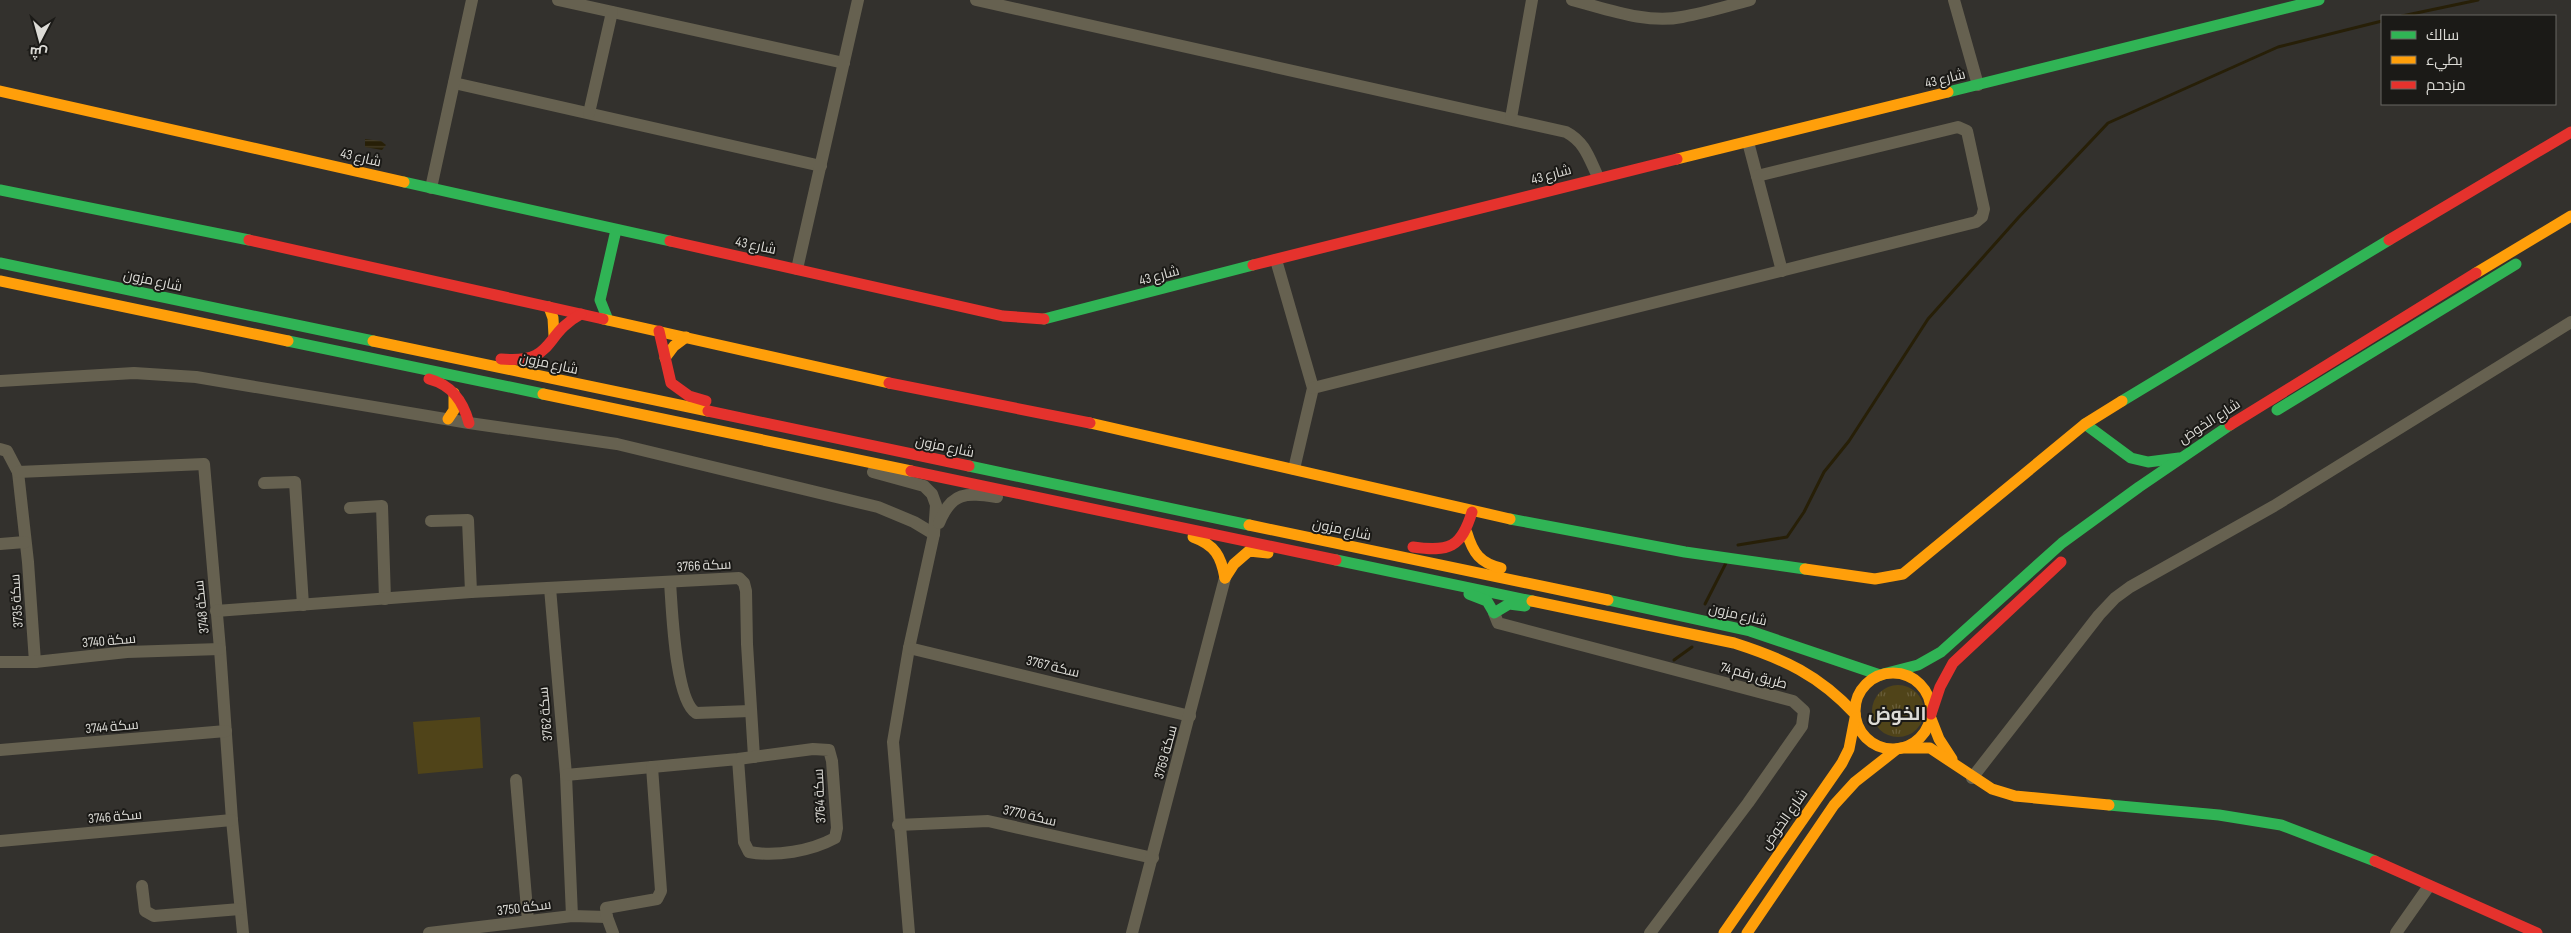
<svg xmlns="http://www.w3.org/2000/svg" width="2571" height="933" font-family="'Sofia Sans Condensed',Cairo,sans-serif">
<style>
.grass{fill:url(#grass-tufts)}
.pitch{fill:#504419}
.water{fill:url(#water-rules)}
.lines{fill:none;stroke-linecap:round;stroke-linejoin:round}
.stream{stroke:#271f07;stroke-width:3}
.street{stroke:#666150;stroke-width:12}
.fast{stroke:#30b455;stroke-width:11}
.slow{stroke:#ff9f0a;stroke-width:11}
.jam{stroke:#e5322d;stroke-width:11}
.labels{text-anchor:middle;stroke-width:4;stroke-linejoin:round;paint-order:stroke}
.street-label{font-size:14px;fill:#dcdbd6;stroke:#1b1a17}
.district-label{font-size:19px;font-weight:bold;fill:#dcdbd6;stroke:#1b1a17}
</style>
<defs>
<pattern id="grass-tufts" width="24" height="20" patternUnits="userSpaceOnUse" patternTransform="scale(1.25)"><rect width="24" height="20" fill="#504419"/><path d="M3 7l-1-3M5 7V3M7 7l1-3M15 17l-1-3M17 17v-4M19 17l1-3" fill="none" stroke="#695e3a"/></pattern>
<pattern id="water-rules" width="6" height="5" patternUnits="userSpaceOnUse" patternTransform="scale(1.25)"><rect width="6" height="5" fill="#271f07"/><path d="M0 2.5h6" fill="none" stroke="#463f2a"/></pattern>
</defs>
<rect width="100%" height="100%" fill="#33312d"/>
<circle class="grass" cx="1898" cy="711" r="26"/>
<path class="pitch" d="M480,717L483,768L418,774L413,722Z"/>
<path class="water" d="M365,139L381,141L386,145L382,150L365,147Z"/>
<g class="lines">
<g class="stream">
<path d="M2402,16L2478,0"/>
<path d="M1738,545L1787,537L1804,512L1824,472L1849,441L1928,319L2018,218L2108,123L2278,47L2382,21"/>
<path d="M1705,604L1726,563"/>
<path d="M1674,660L1692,647"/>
</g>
<g class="street">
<path d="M558,0L844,63"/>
<path d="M976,0L1566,132C1585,142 1589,158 1598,177"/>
<path d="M1572,0C1607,9 1646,24 1682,17C1705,13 1728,6 1750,0"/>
<path d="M1954,0L1978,85"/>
<path d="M454,83L821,166"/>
<path d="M589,113L612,12"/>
<path d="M1511,118L1532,0"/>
<path d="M1748,142L1782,271"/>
<path d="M431,188L472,0"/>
<path d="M1276,260L1313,388L1294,469"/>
<path d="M797,269L858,0"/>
<path d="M0,381L134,373L196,377L469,423L617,444L878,507L914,522L934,534"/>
<path d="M1313,388L1976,222L1982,217L1984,209L1967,131L1958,127L1757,176"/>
<path d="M0,449L7,451L18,472L28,562L35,662"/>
<path d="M18,472L204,464L220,649L232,820L243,933"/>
<path d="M873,472L924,486L932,494L936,505L934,534L909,648L893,742L909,933"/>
<path d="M264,483L295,482L303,605"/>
<path d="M350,508L382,506L385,599"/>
<path d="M431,521L468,520L471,592"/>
<path d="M939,523C952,491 966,493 997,497"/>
<path d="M0,544L25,542"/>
<path d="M670,582C672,609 675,700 696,713L750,711"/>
<path d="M550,588L566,775L572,916"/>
<path d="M216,611L471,592L739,578L744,583L746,591L747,644L754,757"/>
<path d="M1494,613L1498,623L1793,701L1804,711L1802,726L1748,803L1650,933"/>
<path d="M909,648L1190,716"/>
<path d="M0,662H35L127,652L220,649"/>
<path d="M0,750L226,731"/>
<path d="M566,775L738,759L813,749L829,750L832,761L837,828L835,838C811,851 776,857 749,852L744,842L738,759"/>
<path d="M1972,778L2099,615L2115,598L2130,587L2274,506L2571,322"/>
<path d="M516,780L528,921"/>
<path d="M898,825L988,821L1153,858"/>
<path d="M0,841L232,820"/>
<path d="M142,886L145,911L154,916L240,909"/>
<path d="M429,933L572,916L607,917"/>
<path d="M613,933L607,917L606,908L657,899L661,891L652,767"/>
<path d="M1132,933L1225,578"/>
<path d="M2396,933L2429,886"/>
</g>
<g class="fast">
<path d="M1948,92L2319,0"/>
<path d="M404,182L670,241"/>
<path d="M0,190L249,240"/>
<path d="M0,263L373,341"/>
<path d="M1044,319L1253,265"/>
<path d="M608,320L600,300L616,230"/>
<path d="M288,341L543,394"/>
<path d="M2122,401L2389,240"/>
<path d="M2277,410L2516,264"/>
<path d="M2085,424L2131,458L2148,462L2179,458"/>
<path d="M969,466L1249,525"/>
<path d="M1510,519L1685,552L1805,569"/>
<path d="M1336,560L1532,601"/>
<path d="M1469,594L1487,601L1494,613L1509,604L1525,606"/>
<path d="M1608,600L1750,631L1880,675"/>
<path d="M1883,674L1918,665L1941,652L2062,543L2139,487L2230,425"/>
<path d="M2109,805L2219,815L2281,825L2375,861"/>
</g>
<g class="slow">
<path d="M0,91L404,182"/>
<path d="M1677,159L1948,92"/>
<path d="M2476,273L2571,216"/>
<path d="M0,281L288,341"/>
<path d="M549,307L553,318L554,336"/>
<path d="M603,319L889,383"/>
<path d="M373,341L708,411"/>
<path d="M665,358L674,346L686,337"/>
<path d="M543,394L911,471"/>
<path d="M448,419L454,410V393"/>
<path d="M1090,423L1510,519"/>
<path d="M1249,525L1608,600"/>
<path d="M1467,533C1473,553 1480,563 1501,568"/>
<path d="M1193,537C1215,545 1221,556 1225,578"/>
<path d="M1805,569L1875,579L1903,574L2085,424L2122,401"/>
<path d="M1225,578L1234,564L1249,551L1268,553"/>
<path d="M1532,601L1734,643C1784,659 1819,675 1855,714"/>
<circle cx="1893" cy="711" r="38"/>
<path d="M1930,716L1939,739L1952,759"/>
<path d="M1900,748H1930L1992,789L2015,796L2109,805"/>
<path d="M1724,933L1842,763L1849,749L1855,718"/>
<path d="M1747,933L1834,805L1855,782L1897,749"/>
</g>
<g class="jam">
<path d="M249,240L603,319"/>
<path d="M2389,240L2571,132"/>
<path d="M670,241L1003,316L1044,319"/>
<path d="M1253,265L1677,159"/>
<path d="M659,331L671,383L689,396L706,401"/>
<path d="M501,359C556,364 542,335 581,314"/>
<path d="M429,379C452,385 463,401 469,423"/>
<path d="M889,383L1090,423"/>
<path d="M708,411L969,466"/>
<path d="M2230,425L2476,273"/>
<path d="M911,471L1336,560"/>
<path d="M1413,547C1449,552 1461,548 1472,512"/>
<path d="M1931,714L1940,687L1953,663L2061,562"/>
<path d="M2375,861L2537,933"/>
</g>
</g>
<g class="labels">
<g class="street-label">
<text transform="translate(1945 78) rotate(-14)" y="5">شارع 43</text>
<text transform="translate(361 157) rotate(13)" y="5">شارع 43</text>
<text transform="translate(1551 174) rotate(-15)" y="5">شارع 43</text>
<text transform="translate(756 245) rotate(12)" y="5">شارع 43</text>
<text transform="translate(1159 275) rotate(-15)" y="5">شارع 43</text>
<text transform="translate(153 280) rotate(12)" y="5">شارع مزون</text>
<text transform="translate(549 363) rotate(12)" y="5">شارع مزون</text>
<text transform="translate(2209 421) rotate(-33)" y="5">شارع الخوض</text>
<text transform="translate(945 446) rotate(12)" y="5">شارع مزون</text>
<text transform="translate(1342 529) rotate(12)" y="5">شارع مزون</text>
<text transform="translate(704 565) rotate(-3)" y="5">سكة 3766</text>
<text transform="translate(16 601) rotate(-94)" y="5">سكة 3735</text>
<text transform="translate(201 607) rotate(-96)" y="5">سكة 3748</text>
<text transform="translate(1738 614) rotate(13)" y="5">شارع مزون</text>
<text transform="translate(109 640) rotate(-5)" y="5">سكة 3740</text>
<text transform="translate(1053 666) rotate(14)" y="5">سكة 3767</text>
<text transform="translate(1754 675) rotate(15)" y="5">طريق رقم 74</text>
<text transform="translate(545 714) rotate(-95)" y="5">سكة 3762</text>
<text transform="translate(112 726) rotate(-5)" y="5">سكة 3744</text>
<text transform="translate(1165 752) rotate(-75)" y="5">سكة 3769</text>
<text transform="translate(819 796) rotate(-93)" y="5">سكة 3764</text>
<text transform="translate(1030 815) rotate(13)" y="5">سكة 3770</text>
<text transform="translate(115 816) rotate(-5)" y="5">سكة 3746</text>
<text transform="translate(1784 819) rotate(-55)" y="5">شارع الخوض</text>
<text transform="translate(524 907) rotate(-7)" y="5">سكة 3750</text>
</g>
<g class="district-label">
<text x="1897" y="720">الخوض</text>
</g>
</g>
<rect x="2381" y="15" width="175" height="90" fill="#1b1a17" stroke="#686763"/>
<rect x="2391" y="31" width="25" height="8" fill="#30b455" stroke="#686763"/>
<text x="2426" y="40" font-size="15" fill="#dcdbd6">سالك</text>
<rect x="2391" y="56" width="25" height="8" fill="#ff9f0a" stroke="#686763"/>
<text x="2426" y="65" font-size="15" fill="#dcdbd6">بطيء</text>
<rect x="2391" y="81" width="25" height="8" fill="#e5322d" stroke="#686763"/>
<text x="2426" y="90" font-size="15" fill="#dcdbd6">مزدحم</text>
<g transform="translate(40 40) rotate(186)" stroke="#1b1a17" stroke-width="4" paint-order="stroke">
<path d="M0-4L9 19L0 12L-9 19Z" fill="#dcdbd6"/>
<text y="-8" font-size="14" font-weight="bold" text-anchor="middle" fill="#dcdbd6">ش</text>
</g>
</svg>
